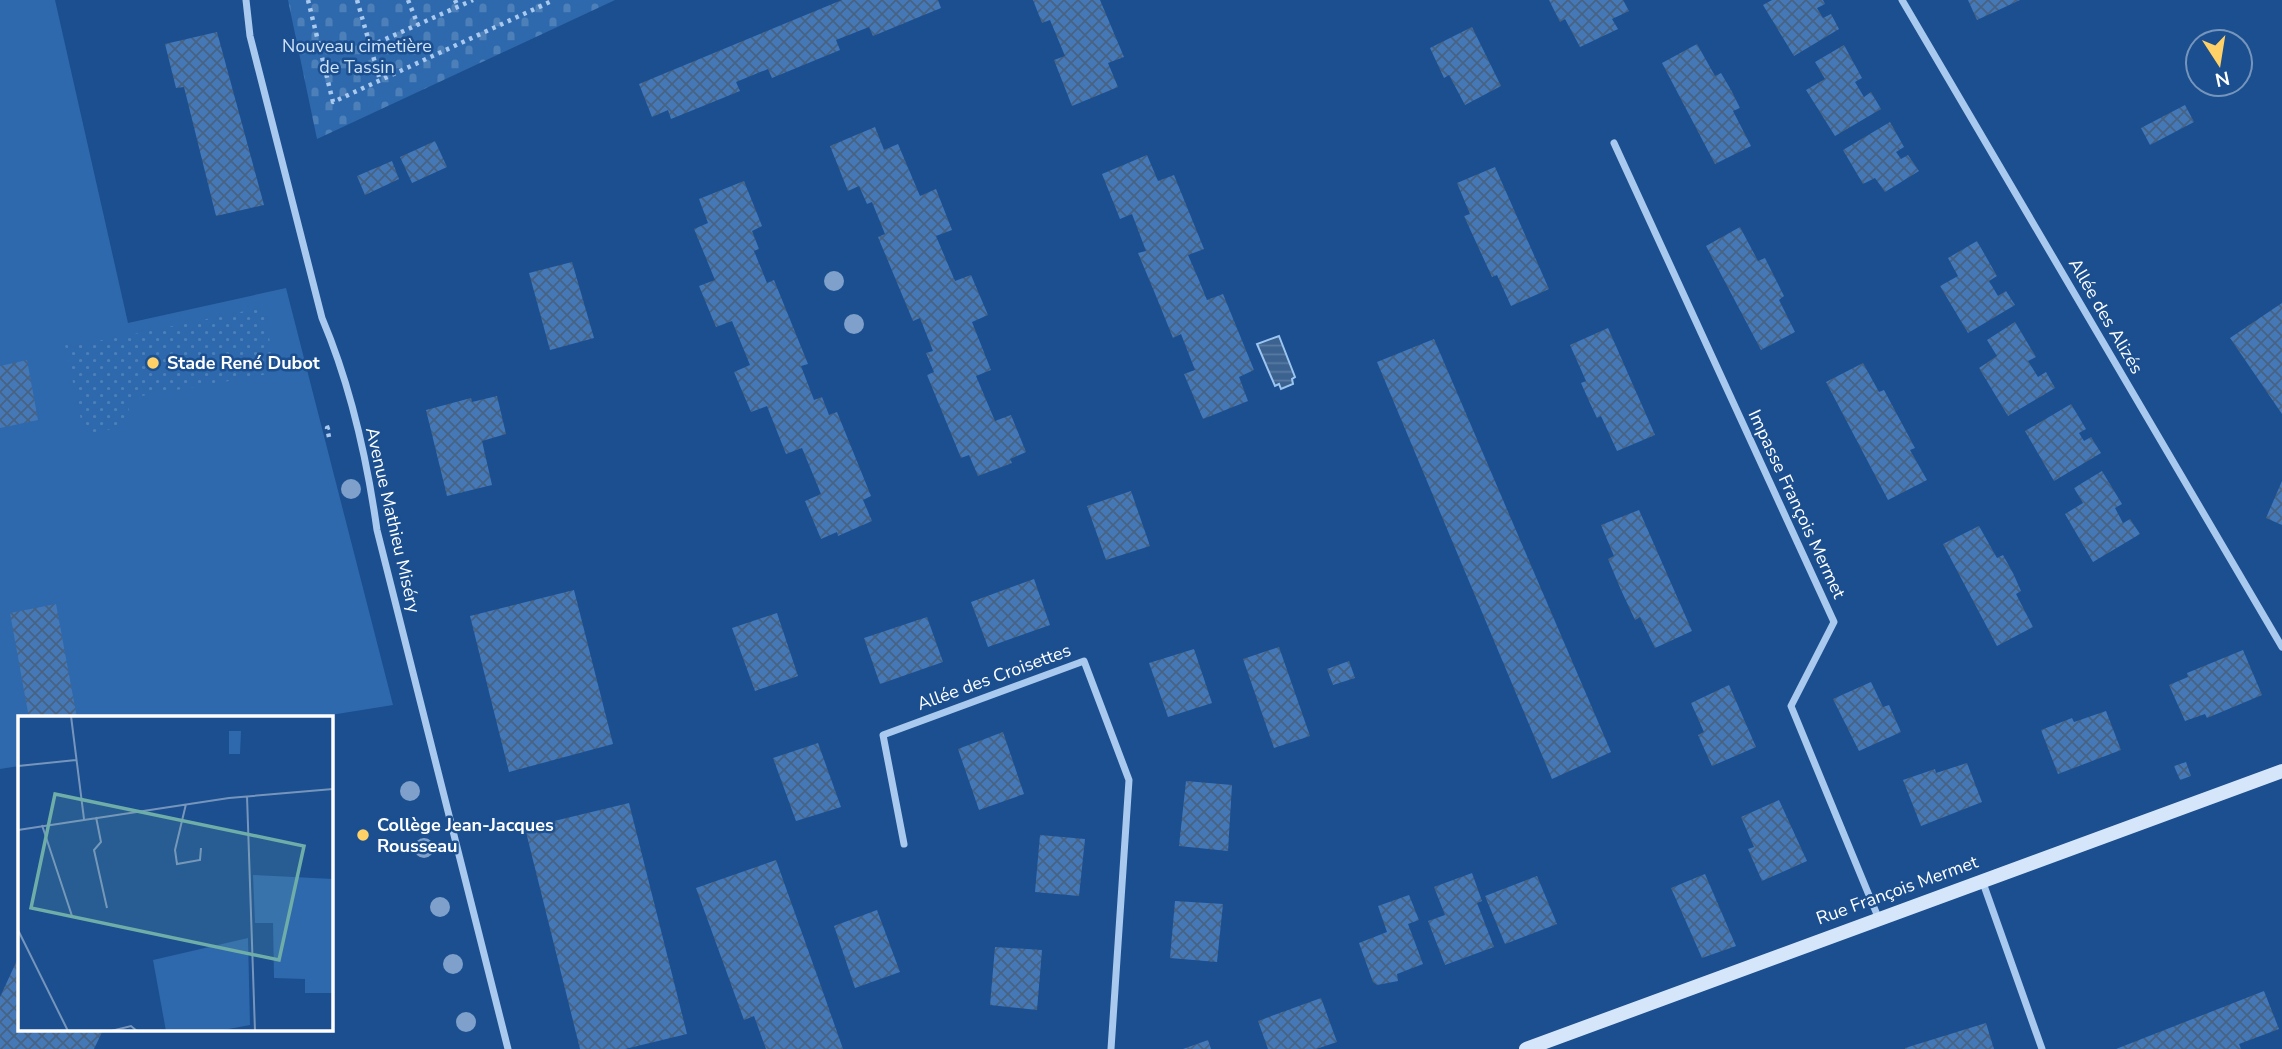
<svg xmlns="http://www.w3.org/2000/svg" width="2282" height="1049" font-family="'Nunito Sans',sans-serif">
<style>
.grass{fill:#2e69ad}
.cemetery{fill:url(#cemetery-stones)}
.park{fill:url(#park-dots)}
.water{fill:url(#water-rules);stroke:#9cc4f0;stroke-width:2}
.building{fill:url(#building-cross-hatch)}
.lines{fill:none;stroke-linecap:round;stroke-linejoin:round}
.path{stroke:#a9c9ee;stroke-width:4.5;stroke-dasharray:3.5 5;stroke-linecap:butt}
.street{stroke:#a9c9ee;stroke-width:7}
.secondary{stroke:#d6e6fa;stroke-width:14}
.tree{fill:#7ea0ca}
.poi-dot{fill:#ffd166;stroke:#1b4f8f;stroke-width:2.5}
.labels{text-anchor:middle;stroke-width:5;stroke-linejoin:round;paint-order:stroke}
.park-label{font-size:18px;fill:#cfe3fa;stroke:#1b4f8f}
.street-label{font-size:18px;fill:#fff;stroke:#1b4f8f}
.poi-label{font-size:18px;font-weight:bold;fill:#fff;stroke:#1b4f8f;text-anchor:start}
.inset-road{fill:none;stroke:#7695bc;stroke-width:2}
.view{fill:#6fada8;fill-opacity:0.15;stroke:#6fada8;stroke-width:3.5}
.inset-edge{fill:none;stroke:#fff;stroke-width:3.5}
</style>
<defs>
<pattern id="cemetery-stones" width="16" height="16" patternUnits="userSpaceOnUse" patternTransform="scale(1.75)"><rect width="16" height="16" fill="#2e69ad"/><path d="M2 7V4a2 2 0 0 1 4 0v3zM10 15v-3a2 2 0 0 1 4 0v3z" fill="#4d80b9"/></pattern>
<pattern id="park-dots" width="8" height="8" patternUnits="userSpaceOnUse" patternTransform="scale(1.75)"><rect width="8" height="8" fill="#2e69ad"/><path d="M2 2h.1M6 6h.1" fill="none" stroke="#4d80b9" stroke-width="1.8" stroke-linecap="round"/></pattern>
<pattern id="water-rules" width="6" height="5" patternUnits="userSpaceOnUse" patternTransform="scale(1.75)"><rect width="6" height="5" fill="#3c6290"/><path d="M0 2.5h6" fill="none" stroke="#597aa1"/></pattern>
<pattern id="building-cross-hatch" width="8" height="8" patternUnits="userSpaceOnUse" patternTransform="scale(1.75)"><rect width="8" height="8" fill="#4478b7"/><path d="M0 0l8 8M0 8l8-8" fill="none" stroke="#486282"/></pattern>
</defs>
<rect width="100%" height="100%" fill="#1b4f8f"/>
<path class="grass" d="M0,0H55L128,323L286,288L393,705L312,718H19V766L0,769Z"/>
<path class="cemetery" d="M288,0H615L317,139Z"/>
<path class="park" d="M265,307L274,373L130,398L128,415L118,428L84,434L65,345L110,339Z"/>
<path class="water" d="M1279,336L1295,377L1292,379L1293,384L1281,389L1279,384L1275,386L1257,344Z"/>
<g class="building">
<path d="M842,0H938L941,8L873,36L869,27L836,40L840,50L772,78L768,69L753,75L736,82L740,91L671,119L668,110L652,117L639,84Z"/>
<path d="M1033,0H1100L1124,57L1108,63L1118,87L1072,106L1054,60L1065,56L1050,20L1042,23Z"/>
<path d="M1549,0H1623L1629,11L1612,19L1618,29L1580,47L1565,19L1560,22Z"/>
<path d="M1772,0H1823L1825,4L1817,8L1823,18L1831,14L1839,29L1794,56L1763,5Z"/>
<path d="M1968,0H2020L1977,20Z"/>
<path d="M1472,27L1501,86L1465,105L1449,75L1444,78L1430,48Z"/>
<path d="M217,32L264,205L216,216L184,87L176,88L165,44Z"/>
<path d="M1697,44L1715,76L1721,73L1731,90L1740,108L1733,111L1751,146L1715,164L1662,63Z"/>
<path d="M1844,45L1862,78L1855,82L1864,97L1871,92L1881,109L1835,136L1806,90L1825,79L1815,62Z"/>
<path d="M2185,105L2194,122L2150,145L2141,128Z"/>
<path d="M1890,122L1904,147L1896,152L1901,159L1908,155L1919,171L1885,192L1875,178L1863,184L1843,150Z"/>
<path d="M875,127L884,150L898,144L920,196L936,189L952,230L936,236L955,281L971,275L988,315L972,322L991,370L976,376L995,421L1011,415L1026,452L1010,459L1012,463L978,476L969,455L961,458L927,375L934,372L926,353L933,351L920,318L913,321L878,237L885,234L872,202L867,204L859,186L848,191L830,146Z"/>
<path d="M435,141L447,167L412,183L400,157Z"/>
<path d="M1147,155L1158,181L1174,175L1204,249L1188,255L1198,278L1207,300L1223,294L1254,370L1239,377L1248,401L1203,419L1184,374L1195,370L1181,334L1173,338L1156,296L1138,253L1146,251L1132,214L1120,219L1102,174Z"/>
<path d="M392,161L399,179L365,195L357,176Z"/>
<path d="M1495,167L1549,289L1511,306L1497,275L1492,277L1464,216L1470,214L1457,183Z"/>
<path d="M744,181L762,226L752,231L759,249L754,251L767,283L774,280L808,364L801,366L814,400L822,397L829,415L837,412L871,496L863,500L872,521L838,536L837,532L821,539L805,501L821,494L802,448L786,454L767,406L751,412L734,372L750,365L732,321L716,327L699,286L715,280L694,229L708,223L699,199Z"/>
<path d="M1740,227L1758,261L1765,258L1784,296L1779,300L1795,332L1761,350L1706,246Z"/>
<path d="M1977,241L1997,276L1989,281L1998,296L2006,291L2015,305L1968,333L1940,286L1958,276L1948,258Z"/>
<path d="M572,262L594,338L550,350L529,273Z"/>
<path d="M2282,303V414L2230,338Z"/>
<path d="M2015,322L2036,357L2028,361L2038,377L2046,372L2055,388L2008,416L1979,368L1997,356L1987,340Z"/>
<path d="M1608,328L1655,435L1617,451L1601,416L1597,418L1589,401L1581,383L1586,381L1570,345Z"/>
<path d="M1434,339L1611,752L1552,779L1377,362Z"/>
<path d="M27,360L38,420L0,428V366Z"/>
<path d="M1863,363L1879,392L1884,390L1915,448L1910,450L1927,480L1888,500L1826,382Z"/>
<path d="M497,396L506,434L482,441L492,485L447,496L426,410L471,398L472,402Z"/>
<path d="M2071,404L2086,429L2079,433L2084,441L2091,437L2101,453L2054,481L2025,431Z"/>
<path d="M2102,471L2122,504L2115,508L2123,523L2130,519L2140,534L2093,562L2065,514L2083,503L2074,488Z"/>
<path d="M2282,481V525L2266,518Z"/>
<path d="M1131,491L1150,546L1106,560L1087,506Z"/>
<path d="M1639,510L1692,631L1655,648L1640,617L1635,620L1621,590L1608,559L1614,556L1601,525Z"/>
<path d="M1979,526L1997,558L2003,555L2013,573L2021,591L2016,594L2033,627L1997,646L1943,544Z"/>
<path d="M1034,579L1050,625L988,647L971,602Z"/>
<path d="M574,590L613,744L509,772L470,616Z"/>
<path d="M56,604L77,718H29L10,613Z"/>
<path d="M777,613L798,676L755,691L732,628Z"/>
<path d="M927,617L943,662L880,684L864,638Z"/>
<path d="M1279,647L1310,736L1274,748L1243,659Z"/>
<path d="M1194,649L1212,703L1168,717L1149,663Z"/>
<path d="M2243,650L2262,695L2207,718L2205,714L2185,721L2169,685L2188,677L2187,673Z"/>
<path d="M1349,661L1355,678L1333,685L1327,669Z"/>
<path d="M1871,682L1883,707L1889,705L1901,732L1859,751L1833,699Z"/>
<path d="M1729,685L1756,747L1712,766L1698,735L1704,732L1691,703Z"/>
<path d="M2106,711L2121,750L2058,774L2041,730L2072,718L2074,722Z"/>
<path d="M1003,732L1024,794L979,810L958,749Z"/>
<path d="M818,743L841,807L796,821L773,758Z"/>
<path d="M2186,762L2191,776L2180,780L2174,766Z"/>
<path d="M1967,763L1982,802L1921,826L1903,780L1935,769L1936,773Z"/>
<path d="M1186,781L1232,785L1228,851L1179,846Z"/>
<path d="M1779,800L1807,861L1762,881L1748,849L1754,847L1741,817Z"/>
<path d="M629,803L687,1034L625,1049H580L525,828Z"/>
<path d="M1040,835L1085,839L1079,896L1035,892Z"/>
<path d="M776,860L823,992L843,1049H766L754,1016L744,1020L696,888Z"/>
<path d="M1472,873L1482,901L1477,903L1494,947L1445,965L1428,921L1445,915L1434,887Z"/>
<path d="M1705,874L1736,946L1702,958L1671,888Z"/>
<path d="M1537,876L1557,924L1505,944L1485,896Z"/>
<path d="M1409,895L1419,920L1408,924L1423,964L1397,974L1398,981L1377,985L1373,982L1359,943L1387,932L1378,906Z"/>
<path d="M1175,901L1223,904L1217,962L1170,958Z"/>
<path d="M877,910L900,972L855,988L834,926Z"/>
<path d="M995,947L1042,950L1037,1010L990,1005Z"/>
<path d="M19,956V1030H103L94,1049H0V997Z"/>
<path d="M2264,991L2279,1029L2239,1044L2241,1049H2116Z"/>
<path d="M1321,998L1337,1042L1316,1049H1268L1258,1021Z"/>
<path d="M1986,1023L1994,1049H1905V1048Z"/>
<path d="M1208,1040L1211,1049H1183Z"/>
</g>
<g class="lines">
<g class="path">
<path d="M308,0L333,102L554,0"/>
<path d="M357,0L380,80"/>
<path d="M408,0L418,25"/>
<path d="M455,0L458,7"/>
<path d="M370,46L473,0"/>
<path d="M329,437L327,428L333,426"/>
</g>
<g class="street">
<path d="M246,0L250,36L322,318C350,384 367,459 377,530L508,1049"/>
<path d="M1902,0L2282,647"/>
<path d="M1614,143L1834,622L1791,706L1878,917"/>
<path d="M904,844L883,735L1084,661L1129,780L1111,1049"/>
<path d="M1982,880L2042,1049"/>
</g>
<path class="secondary" d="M1526,1049L2282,771"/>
</g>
<g class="tree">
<circle cx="834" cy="281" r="10"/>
<circle cx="854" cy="324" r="10"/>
<circle cx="351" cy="489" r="10"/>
<circle cx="410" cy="791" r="10"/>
<circle cx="424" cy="848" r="10"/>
<circle cx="440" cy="907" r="10"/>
<circle cx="453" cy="964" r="10"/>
<circle cx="466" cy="1022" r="10"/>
</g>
<g class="poi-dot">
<circle cx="153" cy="363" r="7"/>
<circle cx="363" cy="835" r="7"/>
</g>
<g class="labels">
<g class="park-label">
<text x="357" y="52">Nouveau cimetière<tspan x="357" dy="21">de Tassin</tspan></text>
</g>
<g class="street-label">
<text transform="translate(2106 316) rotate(60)" y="6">Allée des Alizés</text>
<text transform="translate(1797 504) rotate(65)" y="6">Impasse François Mermet</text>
<text transform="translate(393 520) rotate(77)" y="6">Avenue Mathieu Miséry</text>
<text transform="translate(994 677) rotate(-20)" y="6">Allée des Croisettes</text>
<text transform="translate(1897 890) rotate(-20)" y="6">Rue François Mermet</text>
</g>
<g class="poi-label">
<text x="167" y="369">Stade René Dubot</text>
<text x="377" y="831">Collège Jean-Jacques<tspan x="377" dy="21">Rousseau</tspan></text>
</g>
</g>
<g transform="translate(18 716)">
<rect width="315" height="315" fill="#1b4f8f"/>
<path d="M211,15H223L222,38H211ZM235,159L315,163V277H287V263L256,262L255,207H237Z" fill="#2e69ad"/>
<path d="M230,222L232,309L200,315H148L135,244Z" fill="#2e69ad"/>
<path class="inset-road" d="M53,0L66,103M0,50L58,44M229,80L237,315M168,88L157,134L159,148L182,144L183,132M78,101L83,126L76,134L89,192M24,109L54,200M0,114L211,82L315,73M0,214L50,315M93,315L113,310L119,315"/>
<path class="view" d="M37,78L286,130L261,244L13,192Z"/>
<rect width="315" height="315" class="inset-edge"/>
</g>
<g transform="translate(2219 63) rotate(168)"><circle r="33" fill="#1b4f8f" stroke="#7695bc" stroke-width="2"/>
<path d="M0-5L12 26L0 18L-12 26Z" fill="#ffd166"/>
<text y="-10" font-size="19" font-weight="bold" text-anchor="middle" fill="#ffffff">N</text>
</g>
</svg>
